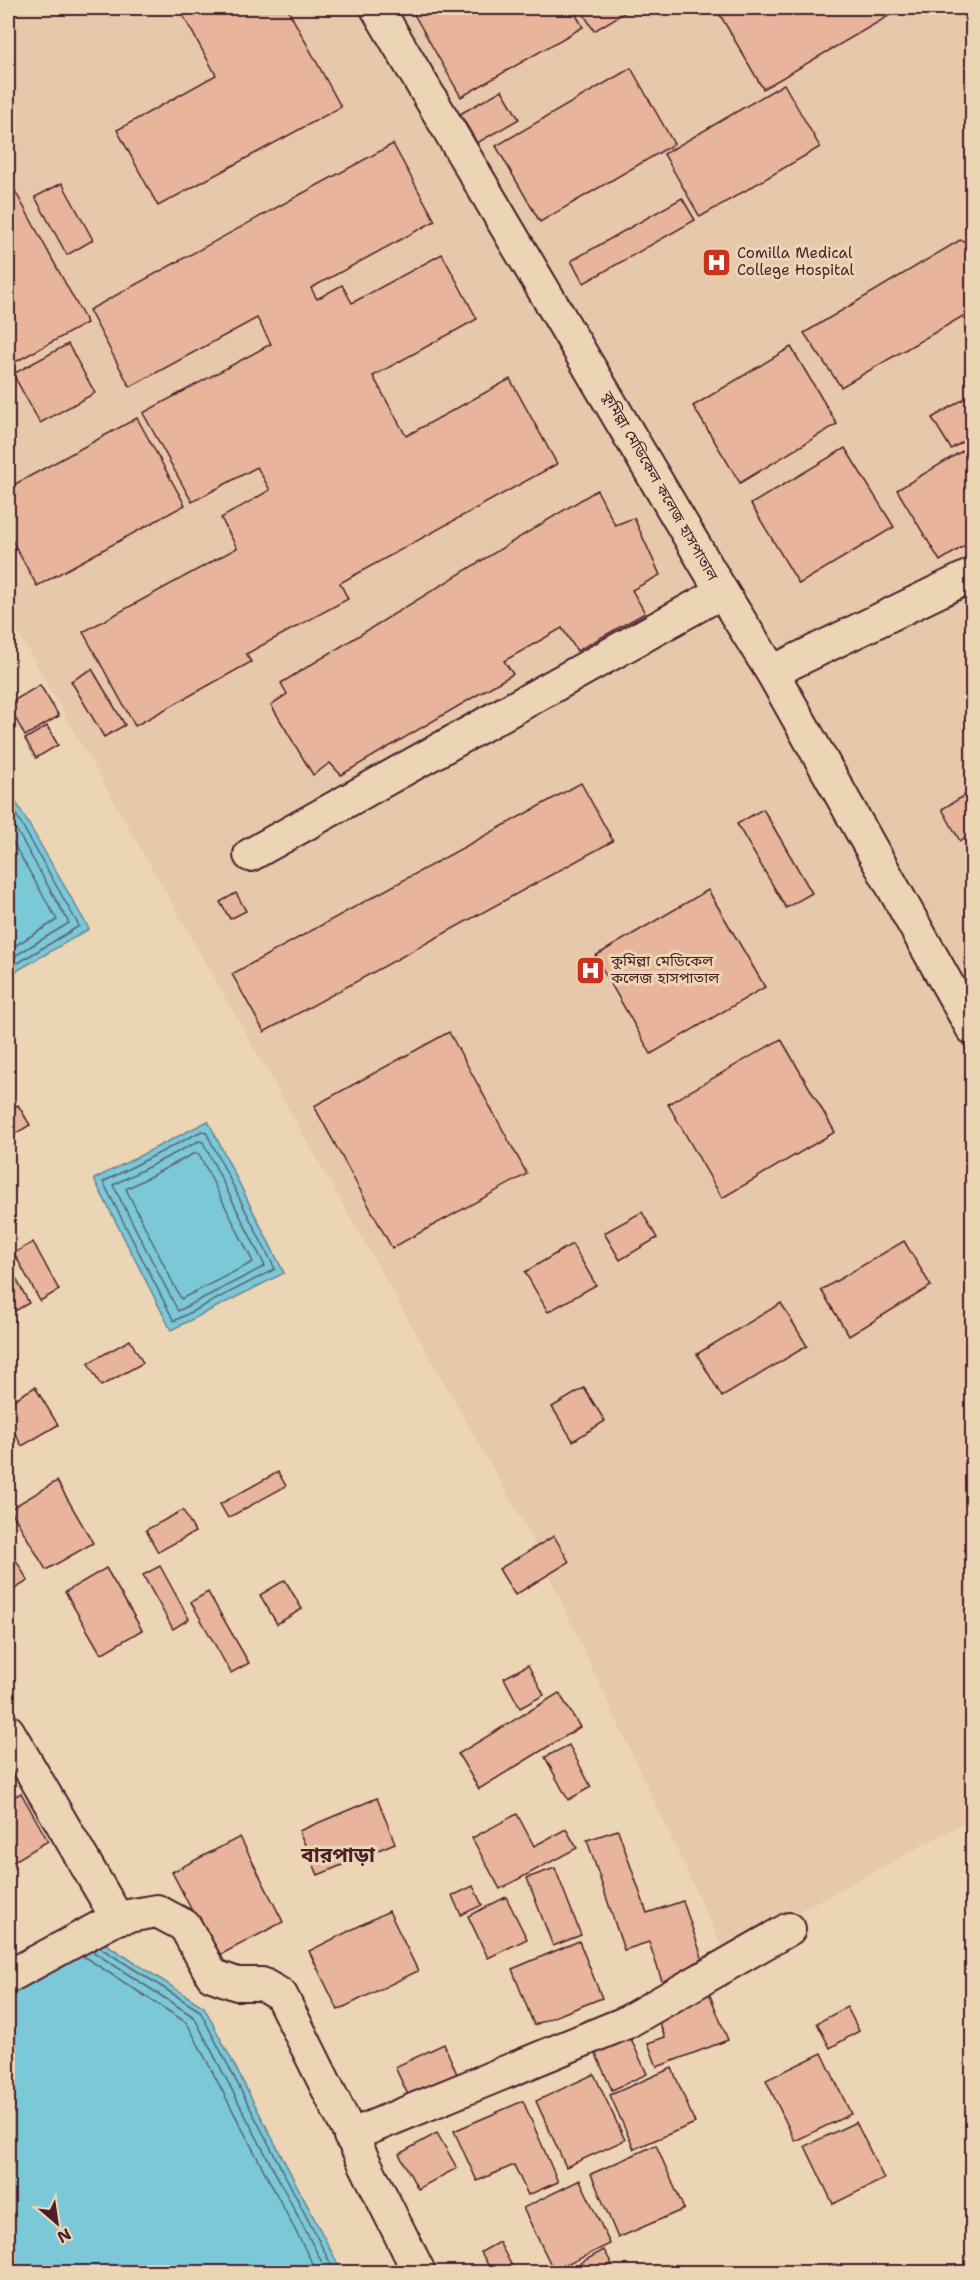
<svg xmlns="http://www.w3.org/2000/svg" width="980" height="2280" font-family="'Shantell Sans','Noto Sans Bengali',sans-serif">
<style>
.built{fill:#e7c8aa}
.water{fill:#7ac8d8;stroke:#678493;stroke-width:1.5}
.lines{fill:none;stroke-linecap:round;stroke-linejoin:round}
.shore{stroke:#5d6370;stroke-width:1.5}
.building{fill:#e8b59c;stroke:#4a1f2b;stroke-width:1.5}
.minor-casing{stroke:#4a1f2b;stroke-width:36}
.minor{stroke:#ebd5b4;stroke-width:32}
.labels{text-anchor:middle;stroke-width:6;stroke-linejoin:round;paint-order:stroke}
.poi-label{font-size:15px;fill:#4a1f2b;stroke:#ebd5b4;text-anchor:start}
.street-label{font-size:15px;fill:#4a1f2b;stroke:#ebd5b4}
.district-label{font-size:21px;font-weight:bold;fill:#4a1f2b;stroke:#ebd5b4}
</style>
<rect width="100%" height="100%" fill="#ebd5b4"/>
<filter id="ink" filterUnits="userSpaceOnUse"><feTurbulence type="fractalNoise" baseFrequency=".0167" numOctaves="2"/><feDisplacementMap in="SourceGraphic" scale="12" xChannelSelector="R" yChannelSelector="G"/><feConvolveMatrix kernelMatrix="1 2 1 2 8 2 1 2 1" color-interpolation-filters="sRGB"/></filter>
<g filter="url(#ink)">
<path class="built" d="M18,8H972V1819L724,1951L528,1530L8,615V14Z"/>
<g class="water">
<path d="M8,788L89,929L8,976Z"/>
<path d="M208,1121L284,1273L171,1330L94,1179Z"/>
<path d="M76,1925L204,2007L342,2272H8V1967Z"/>
</g>
<g class="lines">
<g class="shore">
<path d="M8,800L79,926L8,969"/>
<path d="M8,815L69,923L8,960"/>
<path d="M8,834L57,920L8,950"/>
<path d="M202,1131L206,1132L275,1269L174,1321L103,1182Z"/>
<path d="M199,1141L203,1142L265,1266L178,1311L113,1185Z"/>
<path d="M195,1153L199,1154L253,1262L181,1299L126,1189Z"/>
<path d="M99,1947L200,2011L335,2272"/>
<path d="M92,1951L194,2017L327,2272"/>
<path d="M83,1956L187,2023L317,2272"/>
</g>
</g>
<g class="building">
<path d="M179,8H287L341,107L158,206L117,130L216,75Z"/>
<path d="M414,8H572L583,27L461,97L411,9Z"/>
<path d="M580,8H632L594,31Z"/>
<path d="M716,8H898L899,10L763,89Z"/>
<path d="M631,68L674,144L540,222L496,146Z"/>
<path d="M784,84L820,147L700,217L664,154Z"/>
<path d="M502,90L519,119L477,143L460,114Z"/>
<path d="M393,144L435,221L311,288L317,299L342,285L352,303L442,254L477,319L373,376L406,436L510,379L557,464L340,583L348,599L246,654L251,662L135,726L83,632L237,548L221,518L270,490L257,467L192,502L143,413L271,344L257,318L130,387L89,310Z"/>
<path d="M8,178L87,323L8,366Z"/>
<path d="M62,183L93,240L67,255L35,197Z"/>
<path d="M682,198L695,220L584,283L571,261Z"/>
<path d="M960,240L972,243V318L963,316L841,387L804,333Z"/>
<path d="M68,344L95,393L40,423L13,374Z"/>
<path d="M791,347L837,424L740,483L693,406Z"/>
<path d="M972,394V436L951,449L932,418Z"/>
<path d="M137,418L185,505L37,586L8,533V488Z"/>
<path d="M972,445V541L940,561L897,490Z"/>
<path d="M845,448L894,527L799,584L751,504Z"/>
<path d="M597,490L615,525L634,518L660,575L632,590L645,613L577,651L562,628L504,661L513,674L341,775L330,763L313,775L271,705L287,694L281,683Z"/>
<path d="M92,669L125,725L104,737L71,681Z"/>
<path d="M40,685L59,716L25,736L8,704Z"/>
<path d="M47,726L58,745L36,758L25,739Z"/>
<path d="M581,783L613,841L264,1032L232,974Z"/>
<path d="M972,791V834L960,841L942,809Z"/>
<path d="M763,809L812,893L786,908L737,824Z"/>
<path d="M708,890L765,987L651,1054L595,956Z"/>
<path d="M236,893L246,911L230,919L220,902Z"/>
<path d="M449,1032L527,1174L392,1248L314,1106Z"/>
<path d="M781,1039L835,1132L722,1198L668,1104Z"/>
<path d="M18,1105L30,1125L8,1138V1111Z"/>
<path d="M642,1212L657,1238L620,1260L604,1233Z"/>
<path d="M904,1241L931,1286L849,1336L821,1290Z"/>
<path d="M33,1242L59,1290L40,1301L14,1253Z"/>
<path d="M572,1244L596,1285L548,1312L525,1272Z"/>
<path d="M8,1263L29,1303L8,1315Z"/>
<path d="M781,1303L807,1346L722,1397L697,1354Z"/>
<path d="M130,1340L143,1363L101,1386L88,1363Z"/>
<path d="M35,1387L58,1425L22,1446L8,1421V1403Z"/>
<path d="M584,1388L605,1421L573,1441L552,1407Z"/>
<path d="M278,1472L286,1486L228,1518L220,1504Z"/>
<path d="M57,1481L93,1543L46,1570L10,1509Z"/>
<path d="M183,1510L195,1532L158,1552L146,1530Z"/>
<path d="M554,1536L569,1562L515,1595L499,1569Z"/>
<path d="M8,1546L28,1581L8,1593Z"/>
<path d="M160,1566L189,1619L173,1629L143,1575Z"/>
<path d="M106,1568L142,1630L101,1654L65,1592Z"/>
<path d="M285,1580L302,1609L277,1624L260,1595Z"/>
<path d="M208,1592L249,1663L231,1673L191,1602Z"/>
<path d="M528,1665L544,1695L520,1708L504,1678Z"/>
<path d="M559,1693L580,1727L479,1789L458,1754Z"/>
<path d="M569,1745L591,1787L568,1800L545,1757Z"/>
<path d="M21,1793L48,1841L8,1865V1800Z"/>
<path d="M377,1798L395,1843L318,1875L299,1831Z"/>
<path d="M517,1814L534,1846L566,1829L577,1848L500,1889L472,1838Z"/>
<path d="M618,1830L647,1913L683,1901L706,1969L663,1984L649,1942L624,1950L587,1840Z"/>
<path d="M240,1837L283,1922L216,1957L172,1872Z"/>
<path d="M555,1868L581,1935L553,1946L527,1878Z"/>
<path d="M473,1886L482,1905L461,1915L452,1896Z"/>
<path d="M506,1897L527,1939L488,1958L468,1916Z"/>
<path d="M389,1911L418,1971L338,2010L309,1951Z"/>
<path d="M579,1941L602,1998L534,2025L512,1969Z"/>
<path d="M707,1988L728,2040L657,2067L648,2043L665,2037L654,2009Z"/>
<path d="M847,2007L859,2031L830,2048L817,2023Z"/>
<path d="M628,2033L647,2074L612,2090L593,2048Z"/>
<path d="M444,2044L457,2074L409,2097L395,2067Z"/>
<path d="M822,2053L851,2114L795,2141L766,2080Z"/>
<path d="M672,2068L695,2123L634,2149L610,2095Z"/>
<path d="M594,2074L625,2140L566,2167L536,2101Z"/>
<path d="M523,2101L558,2182L528,2195L514,2165L477,2181L454,2131Z"/>
<path d="M856,2122L884,2179L833,2204L805,2146Z"/>
<path d="M437,2133L457,2168L418,2189L399,2154Z"/>
<path d="M656,2145L684,2209L618,2238L591,2174Z"/>
<path d="M580,2180L610,2244L554,2271L523,2208Z"/>
<path d="M499,2242L513,2268L505,2272H492L481,2252Z"/>
<path d="M604,2250L612,2264L597,2272H586L580,2263Z"/>
</g>
<g class="lines">
<defs>
<g id="minor">
<path d="M377,8L722,592L772,672L972,1028"/>
<path d="M772,672L972,575"/>
<path d="M250,855L722,592"/>
<path d="M8,1731L117,1918L157,1911L185,1926L212,1975L237,1984H262L281,1995L419,2272"/>
<path d="M8,1977L117,1918"/>
<path d="M350,2136L625,2023L789,1929"/>
</g>
</defs>
<use href="#minor" class="minor-casing"/>
<use href="#minor" class="minor"/>
</g>
</g>
<defs>
<symbol id="hospital-square" viewBox="-11 -11 22 22"><rect x="-9" y="-9" width="18" height="18" rx="4" fill="#c8321e" stroke="#ebd5b4"/><path d="M-5-5h3v3.5h4V-5h3V5h-3V1.5h-4V5h-3Z" fill="#fff"/></symbol>
</defs>
<g fill-rule="evenodd">
<use href="#hospital-square" x="700" y="246" width="33" height="33"/>
<use href="#hospital-square" x="574" y="954" width="33" height="33"/>
</g>
<g class="labels">
<g class="poi-label">
<text x="737" y="258">Comilla Medical<tspan x="737" dy="17">College Hospital</tspan></text>
<text x="611" y="966">কুমিল্লা মেডিকেল<tspan x="611" dy="17">কলেজ হাসপাতাল</tspan></text>
</g>
<g class="street-label">
<text transform="translate(660 486) rotate(60)" y="5">কুমিল্লা মেডিকেল কলেজ হাসপাতাল</text>
</g>
<g class="district-label">
<text x="338" y="1862">বারপাড়া</text>
</g>
</g>
<rect width="980" height="2280" fill="none" stroke="#ebd5b4" stroke-width="30"/>
<rect x="15" y="15" width="950" height="2250" fill="none" stroke="#4a1f2b" stroke-width="2" filter="url(#ink)"/>
<g transform="translate(57 2223) rotate(151)" stroke="#ebd5b4" stroke-width="4.5" paint-order="stroke">
<path d="M0-4.5L10 22L0 15L-10 22Z" fill="#4a1f2b"/>
<text y="-9" font-size="16" font-weight="bold" text-anchor="middle" fill="#4a1f2b">N</text>
</g>
</svg>
